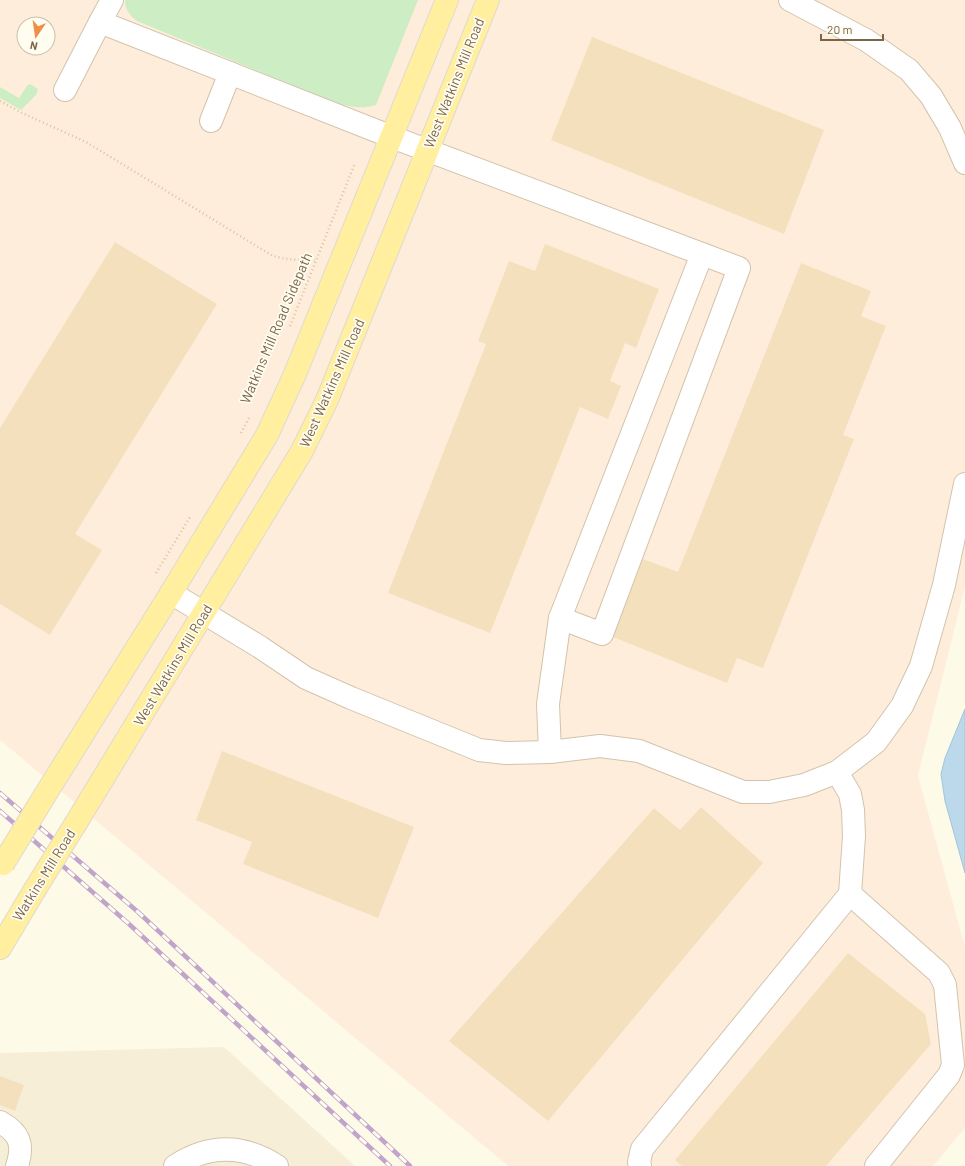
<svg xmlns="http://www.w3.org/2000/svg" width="965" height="1166" font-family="Barlow,sans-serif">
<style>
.residential{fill:#f6eed6}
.commercial{fill:#ffeddc;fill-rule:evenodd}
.green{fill:#cdedc5}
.water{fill:#bbd9ea;stroke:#a0c6dc}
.building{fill:#f5e0be}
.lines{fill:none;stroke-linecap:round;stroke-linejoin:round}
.minor-casing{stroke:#d2c4ac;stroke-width:24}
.major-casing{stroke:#dfdad3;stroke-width:24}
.path{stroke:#dbc3a0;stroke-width:2.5;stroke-dasharray:1 3;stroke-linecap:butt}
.minor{stroke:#fff;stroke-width:22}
.major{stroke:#ffef9e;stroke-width:22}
.rail-casing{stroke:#c0a4ca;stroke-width:4.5}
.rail{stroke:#fffcf0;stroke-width:3;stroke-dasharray:9;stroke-linecap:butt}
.major-bridge-casing{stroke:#dfdad3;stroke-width:24;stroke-linecap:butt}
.major-bridge{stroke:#ffef9e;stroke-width:22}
.labels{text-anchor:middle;stroke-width:3.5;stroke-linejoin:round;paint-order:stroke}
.street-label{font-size:14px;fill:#7b6549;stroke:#fffcf0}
</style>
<rect width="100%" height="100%" fill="#fefae8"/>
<path class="residential" d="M224,1047L355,1166H0V1053Z"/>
<path class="commercial" d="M0,0H965V586L918,776L965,947V1128L933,1166H508L0,740ZM24,24H48V48H24Z"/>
<g class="green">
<path d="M125,0H418L376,105C360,110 346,106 330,101L137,21C129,15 125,9 125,0Z"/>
<path d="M30,84L38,89L36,95L21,110L0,98V87L19,98L27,86Z"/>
</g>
<path class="water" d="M965,709V873L945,801L941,774L945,758Z"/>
<g class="building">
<path d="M592,37L824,130L784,234L551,140Z"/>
<path d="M115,242L217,304L75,534L102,550L50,635L0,604V428Z"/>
<path d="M545,244L659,289L636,348L625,343L610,381L621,386L608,419L580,407L490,633L388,593L486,344L478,341L509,261L535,271Z"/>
<path d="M801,263L871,291L861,316L886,326L843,435L854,439L763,668L737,658L727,683L613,637L643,559L678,572Z"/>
<path d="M222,751L414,827L378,918L243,864L252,842L196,820Z"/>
<path d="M701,807L763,863L548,1121L449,1041L654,808L680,830Z"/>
<path d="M848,953L925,1014L931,1044L826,1166H682L675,1160Z"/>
<path d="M0,1076L24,1085L15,1111L0,1105Z"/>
</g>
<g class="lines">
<defs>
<g id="minor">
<path d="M790,0L866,40L909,70L931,96L950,128L965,163"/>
<path d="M100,22L392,137L702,254L560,618L548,704L550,752"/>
<path d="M65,90L100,22L112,0"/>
<path d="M211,121L230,73"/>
<path d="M171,593L260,647L306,678L351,698L479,750L506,753L550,752L600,746L639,751L743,792H769L804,785L837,772L876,742L902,706L921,666L944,585L965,484"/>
<path d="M560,618L602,634L739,268L702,254"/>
<path d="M850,894L939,973L945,985L953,1065L949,1075L876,1166"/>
<path d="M0,1122C20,1133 24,1145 17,1166"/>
<path d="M175,1166C209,1144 243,1144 277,1166"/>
<path d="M640,1166L639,1162L642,1149L850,894L854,836L853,810L850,794L837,772"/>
</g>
<g id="major">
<path d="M45,795L171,593L267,435L295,374L447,0"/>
<path d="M76,823L302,451L327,400L488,0"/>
<path d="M0,948L34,891"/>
</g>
</defs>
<use href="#minor" class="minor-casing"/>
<use href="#major" class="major-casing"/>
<g class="path">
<path d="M0,101L22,113L86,142L273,256L286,259L315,261"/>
<path d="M290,326L355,163"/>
<path d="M241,433L249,418"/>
<path d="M156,573L190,517"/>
</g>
<use href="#minor" class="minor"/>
<use href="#major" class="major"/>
<defs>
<g id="rail">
<path d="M0,793L138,912L410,1166"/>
<path d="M0,811L129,924L390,1166"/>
</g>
</defs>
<use href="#rail" class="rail-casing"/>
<use href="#rail" class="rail"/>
<defs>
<g id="major-bridge">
<path d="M3,864L45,795"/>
<path d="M34,891L76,823"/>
</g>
</defs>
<use href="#major-bridge" class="major-bridge-casing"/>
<use href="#major-bridge" class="major-bridge"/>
</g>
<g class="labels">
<g class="street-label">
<text transform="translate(454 83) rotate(-68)" y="5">West Watkins Mill Road</text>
<text transform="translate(276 328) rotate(-67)" y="5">Watkins Mill Road Sidepath</text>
<text transform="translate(332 383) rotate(-66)" y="5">West Watkins Mill Road</text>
<text transform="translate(173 665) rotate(-59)" y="5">West Watkins Mill Road</text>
<text transform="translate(44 875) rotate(-58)" y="5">Watkins Mill Road</text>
</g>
</g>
<g transform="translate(36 36) rotate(193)"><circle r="19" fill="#fffcf0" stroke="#cac0ad"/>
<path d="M0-3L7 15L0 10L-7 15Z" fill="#ef8f46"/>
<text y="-6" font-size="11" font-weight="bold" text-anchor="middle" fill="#7b6549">N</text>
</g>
<path d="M821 34v6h62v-6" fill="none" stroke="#7b6549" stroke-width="2"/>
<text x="827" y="34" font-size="12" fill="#7b6549" stroke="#fffcf0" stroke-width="3" paint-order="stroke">20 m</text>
</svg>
